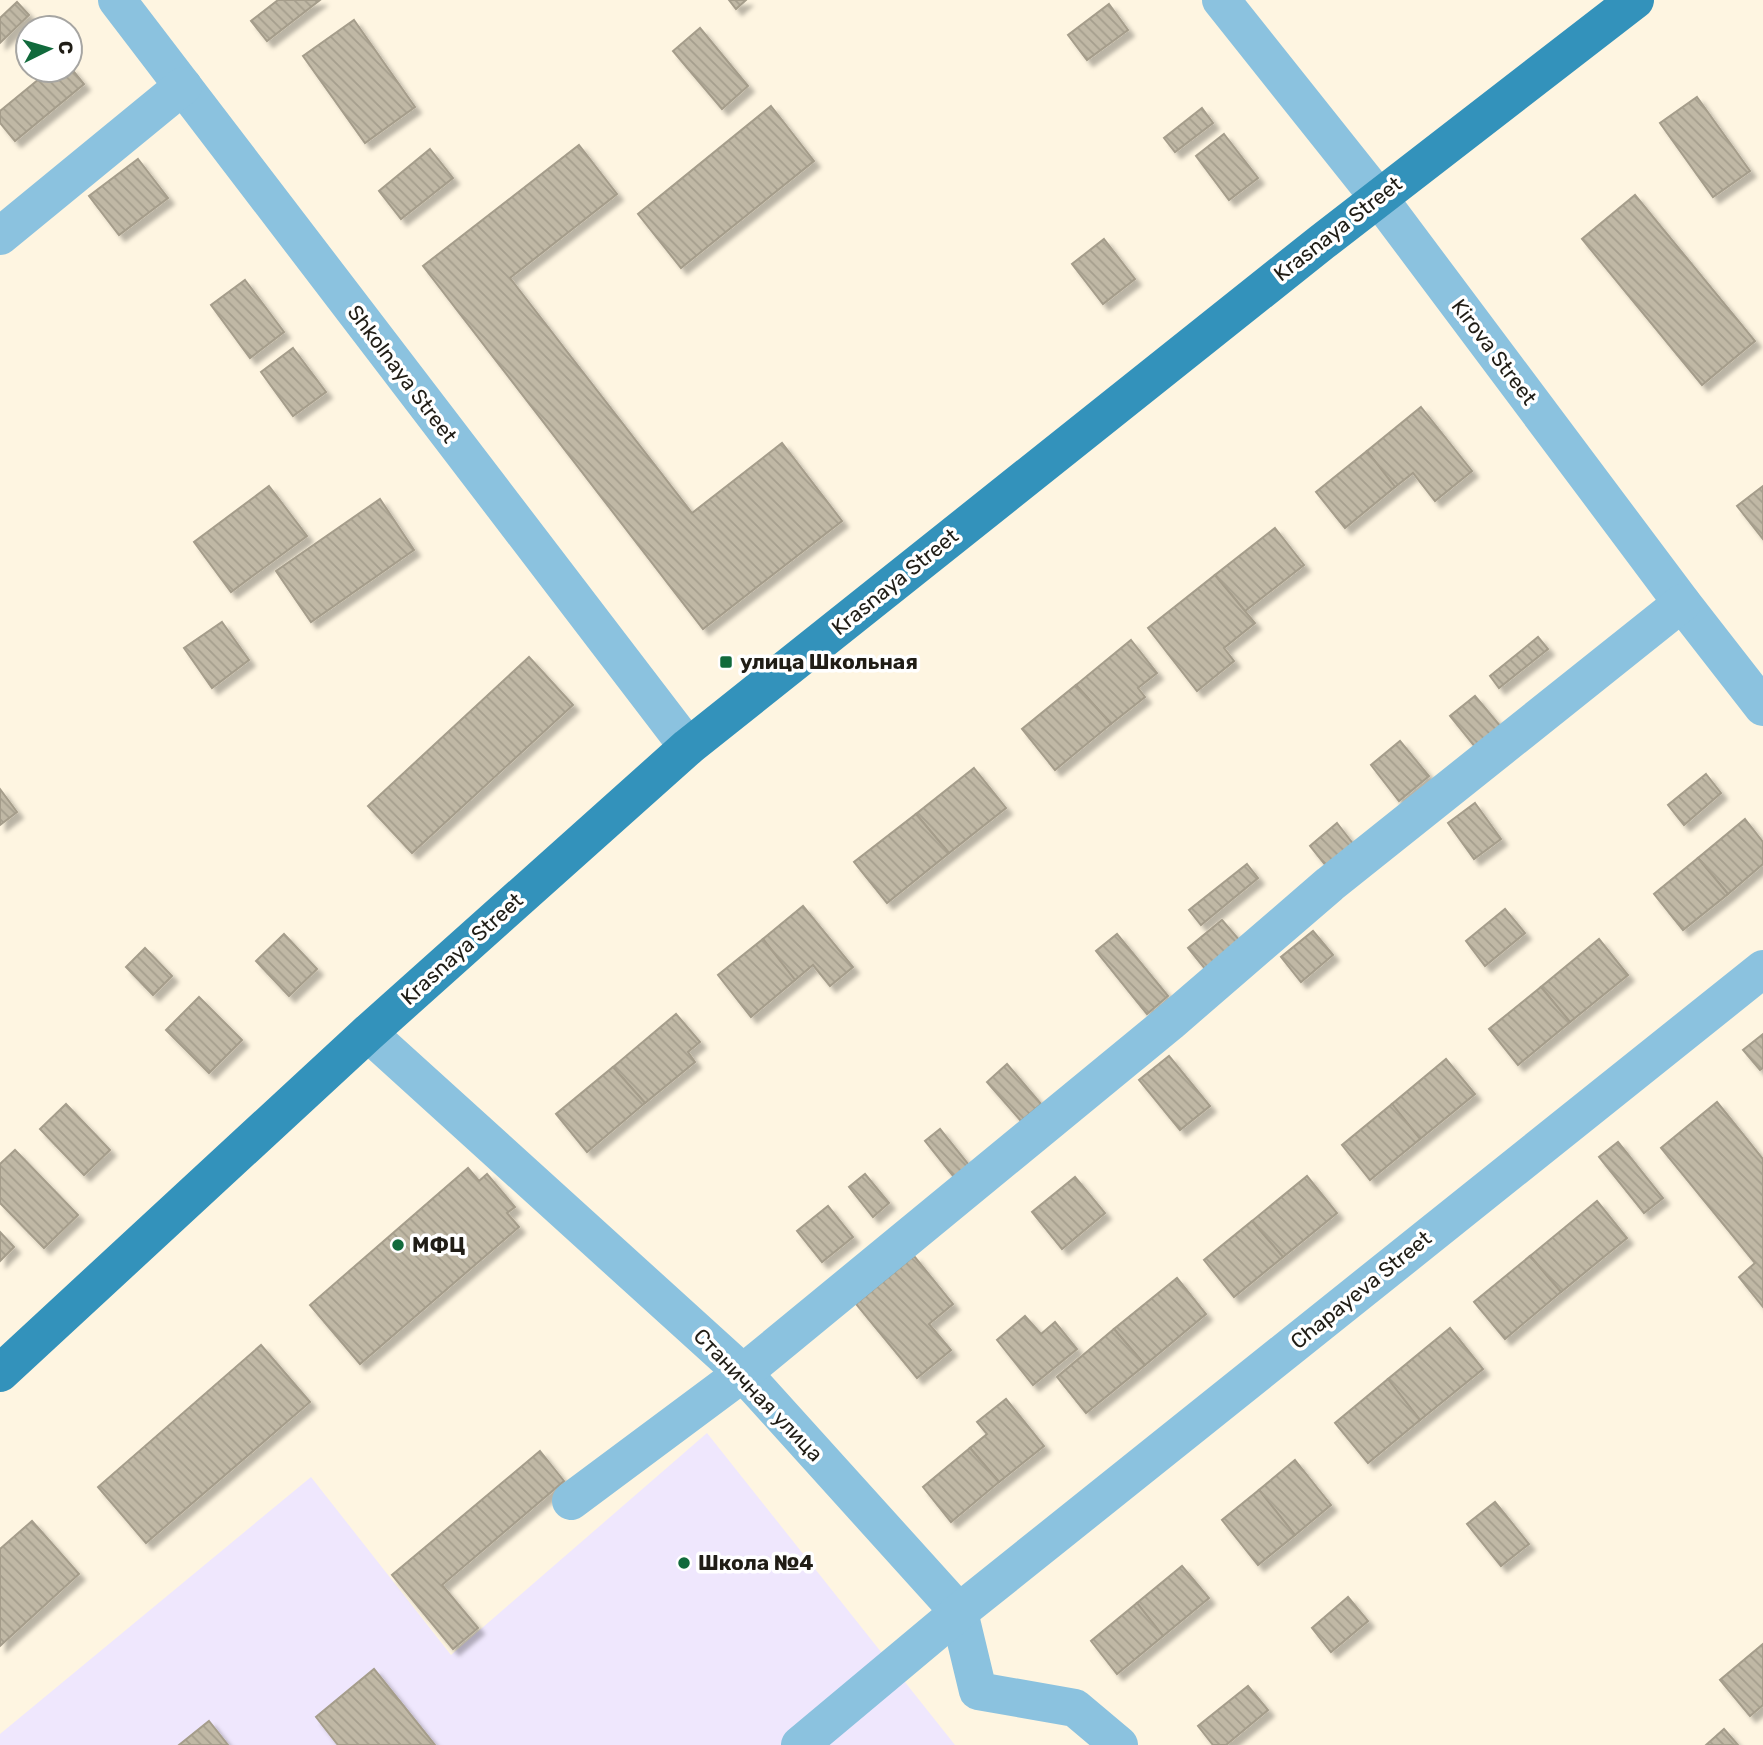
<svg xmlns="http://www.w3.org/2000/svg" width="1763" height="1745" font-family="Rubik,sans-serif">
<style>
.education{fill:#efe7fd}
.building{fill:url(#building-back-hatch);stroke:#a59d8b;stroke-width:2;filter:url(#shadow)}
.lines{fill:none;stroke-linecap:round;stroke-linejoin:round}
.minor{stroke:#8bc2df;stroke-width:38}
.major{stroke:#3392bb;stroke-width:38}
.poi-dot{fill:#116a3c;stroke:#fff;stroke-width:2.5}
.labels{text-anchor:middle;stroke-width:7;stroke-linejoin:round;paint-order:stroke}
.street-label{font-size:21px;fill:#201d16;stroke:#fff}
.poi-label{font-size:21px;font-weight:bold;fill:#201d16;stroke:#fff;text-anchor:start}
</style>
<defs>
<pattern id="building-back-hatch" width="6" height="6" patternUnits="userSpaceOnUse" patternTransform="scale(1.75)"><rect width="6" height="6" fill="#c0b8a5"/><path d="M-1 5l2 2M0 0l6 6M5-1l2 2" fill="none" stroke="#a59e8d"/></pattern>
<filter id="shadow"><feDropShadow dx="6" dy="6" stdDeviation="2" flood-color="#0004"/></filter>
</defs>
<rect width="100%" height="100%" fill="#fef5e1"/>
<path class="education" d="M707,1433L955,1745H0V1734L311,1477L451,1655Z"/>
<g class="building">
<path d="M278,0H320L267,41L251,21Z"/>
<path d="M729,0H746L736,9Z"/>
<path d="M17,2L29,15L0,43V18Z"/>
<path d="M1109,4L1128,30L1087,60L1068,35Z"/>
<path d="M354,20L415,107L365,143L303,56Z"/>
<path d="M700,28L748,86L722,109L673,51Z"/>
<path d="M70,67L84,84L15,141L0,123V111L50,70H70Z"/>
<path d="M1697,97L1750,171L1713,197L1660,123Z"/>
<path d="M771,106L814,161L681,268L638,214Z"/>
<path d="M1202,108L1213,123L1175,152L1164,138Z"/>
<path d="M1224,134L1258,178L1229,200L1196,156Z"/>
<path d="M579,145L617,194L510,278L692,513L782,443L842,521L703,629L423,266Z"/>
<path d="M430,149L453,178L401,219L379,191Z"/>
<path d="M138,159L168,198L119,235L89,196Z"/>
<path d="M1635,195L1755,341L1702,385L1582,239Z"/>
<path d="M1104,239L1135,279L1103,304L1072,264Z"/>
<path d="M245,280L284,332L250,358L211,305Z"/>
<path d="M293,348L326,392L293,416L261,372Z"/>
<path d="M1421,407L1472,471L1435,501L1413,473L1395,487L1367,451Z"/>
<path d="M1367,451L1395,487L1345,528L1316,492Z"/>
<path d="M269,486L307,536L231,592L194,542Z"/>
<path d="M1763,486V539L1737,506Z"/>
<path d="M380,499L414,550L311,622L276,571Z"/>
<path d="M1275,528L1304,565L1245,611L1215,575Z"/>
<path d="M1215,575L1255,623L1224,648L1234,661L1197,691L1148,628Z"/>
<path d="M222,622L249,660L212,688L184,648Z"/>
<path d="M1538,637L1548,649L1499,688L1490,676Z"/>
<path d="M1131,640L1157,673L1138,688L1145,697L1111,724L1076,685Z"/>
<path d="M529,657L573,705L412,853L368,806Z"/>
<path d="M1076,685L1111,724L1055,770L1022,729Z"/>
<path d="M1475,696L1501,727L1476,748L1450,716Z"/>
<path d="M1400,741L1429,776L1399,801L1371,765Z"/>
<path d="M974,768L1006,808L949,853L916,814Z"/>
<path d="M1706,774L1721,793L1684,825L1668,805Z"/>
<path d="M0,789L17,812L0,825Z"/>
<path d="M1475,803L1501,839L1474,859L1448,823Z"/>
<path d="M916,814L949,853L887,903L854,862Z"/>
<path d="M1745,819L1763,842V864L1728,894L1698,858Z"/>
<path d="M1337,823L1354,845L1327,867L1310,846Z"/>
<path d="M1698,858L1728,894L1683,930L1654,894Z"/>
<path d="M1247,864L1258,878L1201,925L1189,910Z"/>
<path d="M803,906L853,967L830,986L813,965L795,980L763,939Z"/>
<path d="M1505,909L1525,933L1485,966L1466,941Z"/>
<path d="M1222,920L1241,942L1206,970L1188,948Z"/>
<path d="M1313,931L1333,955L1301,982L1281,957Z"/>
<path d="M284,934L317,969L289,996L256,961Z"/>
<path d="M1117,934L1168,996L1147,1014L1096,951Z"/>
<path d="M763,939L795,980L751,1017L718,975Z"/>
<path d="M1599,939L1628,975L1570,1022L1541,987Z"/>
<path d="M145,948L172,976L153,995L126,967Z"/>
<path d="M1541,987L1570,1022L1518,1065L1489,1029Z"/>
<path d="M199,997L242,1040L209,1073L166,1030Z"/>
<path d="M676,1014L700,1042L688,1052L695,1062L645,1103L613,1067Z"/>
<path d="M1763,1034V1068L1760,1070L1743,1050Z"/>
<path d="M1169,1056L1210,1106L1180,1130L1139,1080Z"/>
<path d="M1446,1059L1475,1094L1420,1139L1392,1104Z"/>
<path d="M1007,1064L1041,1104L1021,1121L987,1082Z"/>
<path d="M613,1067L645,1103L587,1152L556,1114Z"/>
<path d="M1717,1102L1763,1159V1307L1739,1277L1755,1263L1661,1148Z"/>
<path d="M66,1104L110,1150L84,1175L40,1129Z"/>
<path d="M1392,1104L1420,1139L1370,1180L1342,1145Z"/>
<path d="M940,1129L969,1165L954,1177L925,1141Z"/>
<path d="M1618,1142L1663,1198L1644,1213L1599,1157Z"/>
<path d="M15,1150L78,1215L44,1248L0,1203V1164Z"/>
<path d="M468,1168L479,1181L487,1174L515,1207L507,1213L519,1227L360,1364L310,1305Z"/>
<path d="M865,1174L889,1203L873,1217L849,1187Z"/>
<path d="M1307,1176L1337,1213L1283,1257L1252,1221Z"/>
<path d="M1075,1177L1105,1213L1062,1249L1032,1212Z"/>
<path d="M1597,1201L1627,1238L1561,1292L1530,1256Z"/>
<path d="M828,1206L853,1237L822,1262L797,1231Z"/>
<path d="M1252,1221L1283,1257L1234,1297L1204,1260Z"/>
<path d="M0,1232L14,1247L0,1261Z"/>
<path d="M914,1256L953,1304L929,1324L951,1350L917,1378L856,1304Z"/>
<path d="M1530,1256L1561,1292L1505,1339L1474,1302Z"/>
<path d="M1177,1278L1206,1314L1145,1365L1114,1329Z"/>
<path d="M1025,1316L1041,1334L1055,1322L1077,1349L1033,1385L997,1340Z"/>
<path d="M1450,1328L1483,1369L1420,1420L1388,1379Z"/>
<path d="M1114,1329L1145,1365L1086,1413L1057,1377Z"/>
<path d="M261,1345L310,1402L146,1543L98,1487Z"/>
<path d="M1388,1379L1420,1420L1368,1463L1335,1423Z"/>
<path d="M1006,1399L1044,1446L999,1482L970,1448L987,1434L977,1422Z"/>
<path d="M970,1448L999,1482L951,1522L923,1487Z"/>
<path d="M540,1451L564,1481L442,1585L478,1628L453,1649L392,1575Z"/>
<path d="M1295,1460L1331,1505L1295,1535L1259,1490Z"/>
<path d="M1259,1490L1295,1535L1258,1565L1222,1520Z"/>
<path d="M1495,1502L1529,1544L1501,1566L1467,1524Z"/>
<path d="M32,1521L79,1574L0,1646V1549Z"/>
<path d="M1182,1566L1209,1598L1163,1636L1137,1603Z"/>
<path d="M1348,1597L1368,1621L1331,1652L1312,1628Z"/>
<path d="M1137,1603L1163,1636L1117,1674L1091,1641Z"/>
<path d="M1763,1644V1705L1750,1716L1720,1680Z"/>
<path d="M374,1669L435,1745H338L316,1717Z"/>
<path d="M1248,1686L1268,1710L1226,1745H1213L1198,1726Z"/>
<path d="M209,1721L228,1745H179Z"/>
<path d="M1724,1729L1738,1745H1706Z"/>
</g>
<g class="lines">
<g class="minor">
<path d="M117,0L688,747"/>
<path d="M1221,0L1378,197L1682,603L1763,707"/>
<path d="M0,236L183,86"/>
<path d="M368,1033L743,1373L959,1612L978,1691L1075,1708L1119,1745"/>
<path d="M571,1501L743,1373L1170,1022L1330,884L1682,603"/>
<path d="M800,1745L959,1612L1763,969"/>
</g>
<path class="major" d="M0,1373L368,1033L688,747L1322,242L1635,0"/>
</g>
<g class="poi-dot">
<rect x="719" y="655" width="14" height="14" rx="3.5"/>
<circle cx="398" cy="1245" r="7"/>
<circle cx="684" cy="1563" r="7"/>
</g>
<g class="labels">
<g class="street-label">
<text transform="translate(1338 229) rotate(-38)" y="7">Krasnaya Street</text>
<text transform="translate(1494 352) rotate(53)" y="7">Kirova Street</text>
<text transform="translate(402 374) rotate(53)" y="7">Shkolnaya Street</text>
<text transform="translate(895 582) rotate(-39)" y="7">Krasnaya Street</text>
<text transform="translate(462 949) rotate(-42)" y="7">Krasnaya Street</text>
<text transform="translate(1361 1290) rotate(-39)" y="7">Chapayeva Street</text>
<text transform="translate(758 1395) rotate(46)" y="7">Станичная улица</text>
</g>
<g class="poi-label">
<text x="740" y="669">улица Школьная</text>
<text x="412" y="1252">МФЦ</text>
<text x="698" y="1570">Школа №4</text>
</g>
</g>
<g transform="translate(49 49) rotate(85)"><circle r="33" fill="#ffffff" stroke="#a6a5a2" stroke-width="2"/>
<path d="M0-5L12 26L0 18L-12 26Z" fill="#116a3c"/>
<text y="-10" font-size="19" font-weight="bold" text-anchor="middle" fill="#201d16">С</text>
</g>
</svg>
